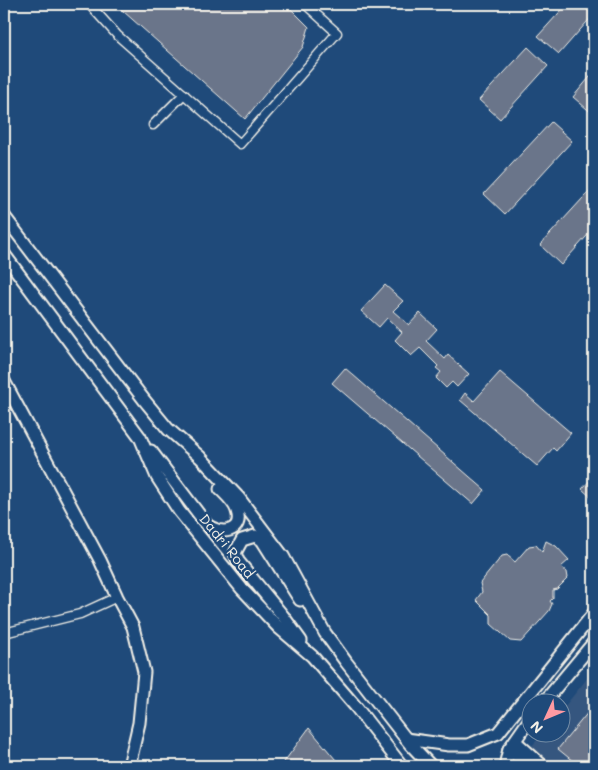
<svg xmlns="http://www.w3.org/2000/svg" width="598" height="770" font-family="Mali,sans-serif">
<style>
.built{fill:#36577f}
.building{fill:#6a748a;stroke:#f4f1e8}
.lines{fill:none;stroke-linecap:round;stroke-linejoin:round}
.street-casing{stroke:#f4f1e8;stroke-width:11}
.secondary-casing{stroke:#f4f1e8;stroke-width:15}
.street{stroke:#1f4a7a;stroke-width:8}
.secondary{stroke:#1f4a7a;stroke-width:11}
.labels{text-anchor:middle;stroke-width:4.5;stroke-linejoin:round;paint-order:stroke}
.street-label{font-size:14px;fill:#f4f1e8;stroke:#1f4a7a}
</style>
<rect width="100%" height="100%" fill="#1f4a7a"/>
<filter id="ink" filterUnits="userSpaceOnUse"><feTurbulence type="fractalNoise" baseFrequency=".02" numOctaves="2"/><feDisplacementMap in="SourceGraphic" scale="10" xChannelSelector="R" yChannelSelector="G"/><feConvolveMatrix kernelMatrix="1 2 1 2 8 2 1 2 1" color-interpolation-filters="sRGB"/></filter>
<g filter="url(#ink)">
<path class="built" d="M594,670V766H521L520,760L543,733L560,732L561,711Z"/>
<g class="building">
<path d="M115,4H286L309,27L303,47L245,119Z"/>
<path d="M567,4H594V14L559,54L538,36Z"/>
<path d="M528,47L548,66L500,119L479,100Z"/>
<path d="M594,72V115L573,97Z"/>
<path d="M551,122L572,141L505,214L484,194Z"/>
<path d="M594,186V228L561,265L540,245Z"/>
<path d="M385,285L403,301L393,311L409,325L420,313L437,329L426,341L445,359L448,355L469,374L457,387L452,382L446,388L436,378L441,372L436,368L438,366L420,348L411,356L395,340L402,332L387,318L379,327L361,311Z"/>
<path d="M345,368L485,490L473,504L332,383Z"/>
<path d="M500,372L571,433L556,451L553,448L537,466L460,400L465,393L474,401Z"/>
<path d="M594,476V500L582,489Z"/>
<path d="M546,541L556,546L569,560L561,567L567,572L568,578L557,589L553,590V598L550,601L552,604L549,611L521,642L510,641L491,624V615L476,600L482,592L480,583L502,556L507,555L515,562L529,546L536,545L542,552Z"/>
<path d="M594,705V766H579L558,749Z"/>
<path d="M309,728L341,766H281Z"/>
</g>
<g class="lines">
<defs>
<g id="street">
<path d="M89,4L117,35L240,144L337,33L305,4"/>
<path d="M153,125L184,94"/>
<path d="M4,633L80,614L117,597"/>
</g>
<g id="secondary">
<path d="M4,216L145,401L168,429L200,457L239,498L283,556L325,633L346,662L410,744L431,766"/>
<path d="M4,254L140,437L157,477L179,511L242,589L278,627L312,656L356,707L402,766"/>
<path d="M4,381L100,560L117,597L133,627L144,672L139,723L129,766"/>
<path d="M151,451L207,525C221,536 244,532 237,511C235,503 226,495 220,489"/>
<path d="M300,600L262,540L255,536L242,540L235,553L238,561L283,616L301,641"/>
<path d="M544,702L594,642"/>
<path d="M406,739L449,745H468L498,733L594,613"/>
<path d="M515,741L543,766"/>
<path d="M509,749L528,766"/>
<path d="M505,766L509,749L530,719"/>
</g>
</defs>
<use href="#street" class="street-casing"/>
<use href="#secondary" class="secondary-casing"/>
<use href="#street" class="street"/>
<use href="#secondary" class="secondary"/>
</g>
</g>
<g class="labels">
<g class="street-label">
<text transform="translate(227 546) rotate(51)" y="5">Dadri Road</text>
</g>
</g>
<rect width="598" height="770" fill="none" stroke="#1f4a7a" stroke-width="20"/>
<rect x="10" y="10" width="578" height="750" fill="none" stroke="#f4f1e8" stroke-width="2" filter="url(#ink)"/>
<g transform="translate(546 718) rotate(226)"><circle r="24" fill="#1f4a7a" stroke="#748da6"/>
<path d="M0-4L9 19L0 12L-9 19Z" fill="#ff9aa2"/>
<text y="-8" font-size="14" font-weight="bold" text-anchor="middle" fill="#f4f1e8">N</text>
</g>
</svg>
